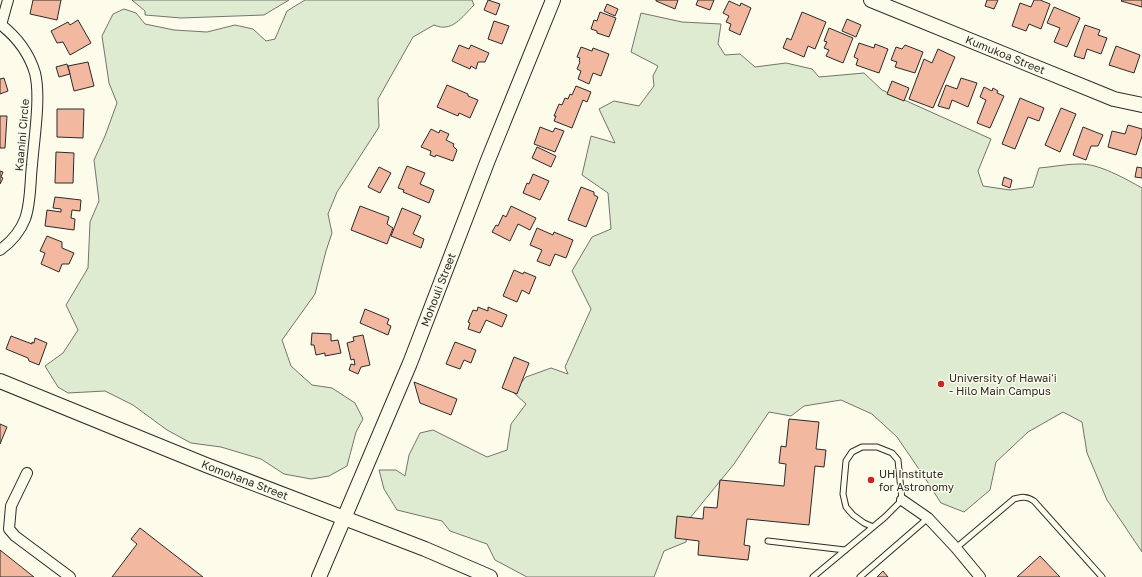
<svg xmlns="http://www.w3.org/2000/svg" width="1142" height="577" font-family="'Golos Text',sans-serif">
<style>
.green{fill:#deebd1;stroke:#74746e}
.building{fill:#f2b8a0;stroke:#2b2b2b}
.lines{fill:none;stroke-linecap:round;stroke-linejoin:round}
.lane-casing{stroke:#2b2b2b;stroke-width:7}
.street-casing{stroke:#2b2b2b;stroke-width:12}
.secondary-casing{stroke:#2b2b2b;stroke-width:16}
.lane{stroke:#fdfbea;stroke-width:5}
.street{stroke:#fdfbea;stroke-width:10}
.secondary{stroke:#fdfbea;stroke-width:14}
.poi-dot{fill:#c62828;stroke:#fdfbea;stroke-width:1.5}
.labels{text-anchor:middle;stroke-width:3;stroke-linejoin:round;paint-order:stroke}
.street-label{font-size:11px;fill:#2b2b2b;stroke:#fdfbea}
.poi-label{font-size:11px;fill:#2b2b2b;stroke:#fdfbea;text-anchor:start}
</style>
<rect width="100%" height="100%" fill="#fdfbea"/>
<g class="green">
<path d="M132,0H289L264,15L181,18L145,15V11Z"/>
<path d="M305,0H472L474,5C462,17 452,33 434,25L413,37L378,99L379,127L337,192L328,214L332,233L326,251L315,294L282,340L291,366L312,385L332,388L355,403L363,419L356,432L347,466L329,476L311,479L284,474L261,459L221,447L191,443L167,430L133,405L105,391L68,393L58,387L45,366L63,353L78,330L66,305L88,268L90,222L99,201L94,160L105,136L117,103L109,83L102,36L113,14L124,9L136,13L145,24L174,30L207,32L235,25L253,29L266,41L275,39L287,11Z"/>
<path d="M641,13L682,22L721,24L718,44L725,55L740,54L755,67L786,63L812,69L819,77L864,73L882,90L991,139L978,171L983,186L1010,190L1033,187L1039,168C1052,167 1066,164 1079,164C1098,163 1126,179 1142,188V552L1107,500L1087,453L1082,422L1063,412L1028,432L996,462L990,490L964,512L941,503L923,475L897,437L872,414L841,400L804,406L791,416L769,412L734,464L690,518L686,542L664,551L654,577H527L495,560L487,544L450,531L442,521L397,510L384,489L379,470H396L405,476L409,455L420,433L433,430L487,457L507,450L511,424L526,404L513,392L526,377L551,368L568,374L565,367L591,309L572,271L592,237L611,229L608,193L582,175L591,136L615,143L599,109L614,101L639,106L654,86L653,76L658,66L631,52Z"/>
</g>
<g class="building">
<path d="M33,0H61L57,20L30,14Z"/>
<path d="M488,0L500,4L496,15L484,10Z"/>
<path d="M656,0H678L675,9L656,1Z"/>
<path d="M698,0H714L710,10L696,5Z"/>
<path d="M987,0H998L994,9L985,6Z"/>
<path d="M1034,0H1040L1050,4L1041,29L1029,24L1026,31L1012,26L1020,3L1031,7Z"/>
<path d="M1122,0H1142V7L1121,1Z"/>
<path d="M729,1L740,6L741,3L751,8L740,35L729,30L731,24L726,22L729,16L723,13Z"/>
<path d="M607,4L618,9L615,16L604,11Z"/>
<path d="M1054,7L1080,18L1067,47L1054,42L1060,28L1047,23Z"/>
<path d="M600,12L616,18L609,37L597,33V31L591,29L594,20L597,21Z"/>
<path d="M802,12L826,22L815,49L808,46L804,57L783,48L787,38L791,40Z"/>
<path d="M847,19L861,25L856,37L842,31Z"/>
<path d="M78,20L91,43L70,55L63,42L57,43L51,31L68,22L70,25Z"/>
<path d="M494,21L509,26L502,44L488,39Z"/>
<path d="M1085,25L1100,30L1098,35L1107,38L1101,54L1087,49L1084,59L1074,56Z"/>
<path d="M829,28L853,38L843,63L826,56L829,50L824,48L827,42L824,41Z"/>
<path d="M859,43L874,48L875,44L888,49L879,73L856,65L858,59L854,57Z"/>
<path d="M459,45L469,49L471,45L489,53L485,62H478L476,69L471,66L470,69L452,61Z"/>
<path d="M905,45L923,52L915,73L895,67L897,62L891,60L896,47L902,49Z"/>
<path d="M1116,46L1140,55L1134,73L1109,65Z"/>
<path d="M581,47L592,51L593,48L609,54L601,76L593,73L589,84L578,79L581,71L577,69L580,62L579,61L580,58L577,57Z"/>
<path d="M938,49L955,57L933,108L909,99L924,59L932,63Z"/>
<path d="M88,62L94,86L74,91L68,66Z"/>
<path d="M67,64L70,74L59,77L56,67Z"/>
<path d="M4,78L8,91L0,94V79Z"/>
<path d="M961,78L977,83L968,107L952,100L949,109L938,106L946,85L957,89Z"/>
<path d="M892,81L909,88L904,101L887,94Z"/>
<path d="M447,85L468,94V96L478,100L470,118L459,113L458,116L437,107Z"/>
<path d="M576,86L591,92L587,102L583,100L572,128L554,121L556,116H554L559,104L562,105L565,98L568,99L570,94L572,95Z"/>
<path d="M984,87L992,91L993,88L998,91L997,93L1004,96L990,128L977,123L986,100L980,97Z"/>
<path d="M1020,98L1044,108L1039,121L1028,117L1015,149L1002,144Z"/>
<path d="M1061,108L1076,114L1060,152L1045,145Z"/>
<path d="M57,109H84L83,138L57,137Z"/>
<path d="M0,116H7L5,148H0Z"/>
<path d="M1128,125L1142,129V136L1136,155L1108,147L1112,131L1125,134Z"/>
<path d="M540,127L553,132L555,128L564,131L555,152L534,144Z"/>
<path d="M1083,127L1103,135L1098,146H1091L1086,160L1073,155Z"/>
<path d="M431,129L439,133L440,130L449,134L446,140L454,144L453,146L457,150L453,161L436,155L435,157L430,155L431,151L421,147Z"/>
<path d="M537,147L556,156L551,167L532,158Z"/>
<path d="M56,152L74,153L73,183H55Z"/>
<path d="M407,166L425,173L420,184L434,190L429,203L403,192L404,190L398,188Z"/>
<path d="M379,167L391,173L380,193L368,187Z"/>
<path d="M1137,167L1142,168V178L1135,177Z"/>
<path d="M0,171L3,172L1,177L3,178L0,184Z"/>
<path d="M533,174L549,181L540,200L523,193L527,183L529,184Z"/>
<path d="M1004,177L1012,180L1010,188L1002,185Z"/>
<path d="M581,187L594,192V195L598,197L586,227L568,220Z"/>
<path d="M55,197L81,200L80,211L72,210L71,218L75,219L74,230L45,226L47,210L61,212V209L53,208Z"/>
<path d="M360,206L389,217L387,224L393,228L387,244L351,230Z"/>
<path d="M511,206L536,218L530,230L518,224L510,241L492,232L496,225L498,226L503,215L506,217Z"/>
<path d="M402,208L421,216L413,234L424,239L421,248L391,236Z"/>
<path d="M537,228L553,235L554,232L573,240L566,258L555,254L550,266L537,261L542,250L530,245Z"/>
<path d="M47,236L62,242V248L74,253L69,264H62L59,272L41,264L45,253L40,251Z"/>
<path d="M514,270L523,274L524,272L536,277L529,294L522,290L517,302L503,296Z"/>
<path d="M478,307L488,311V307L507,315L502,327L486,320L480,333L468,329L470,323L468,322L473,310L477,311Z"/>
<path d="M365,309L389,319L387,324L391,326L388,335L360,323Z"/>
<path d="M312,333L331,334V341L338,340L341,353L325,356V353L316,355L314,345H311Z"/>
<path d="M363,335L370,365L361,367L358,374L349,370L351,364L355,365L354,359L351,360L347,343L354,341L353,337Z"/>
<path d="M11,336L32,344V342L34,343L35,338L47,343L39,365L29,361L28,358L6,349Z"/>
<path d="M455,342L476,350L471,363L464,360L460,369L446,364Z"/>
<path d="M514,357L529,363L517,394L502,388Z"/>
<path d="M414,382L457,399L451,415L420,403Z"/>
<path d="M789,419L819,422L816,449L826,450L824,467L815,466L809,525L747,519L744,545L750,546L748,560L698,555L699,541L675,538L677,516L703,519L704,507L717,508L720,480L784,486L786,464L779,463L781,446L786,447Z"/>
<path d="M0,424L7,427L0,444Z"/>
<path d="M140,528L203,577H112L137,544L131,539Z"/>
<path d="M0,550L34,577H0Z"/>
<path d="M1040,556L1060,577H1017Z"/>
<path d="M883,571L888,577H877Z"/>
</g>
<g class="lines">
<defs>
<g id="lane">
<path d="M768,541L845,550"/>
<path d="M956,548L1014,499C1022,497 1027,496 1034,501L1102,577"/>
<path d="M813,577L885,517L902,500L898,460L892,453L877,447H862L852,452L846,461L843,494L846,507L853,515L864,523L873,527"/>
<path d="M860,577L928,518"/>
</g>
<g id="street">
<path d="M0,24C17,37 29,53 35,73C41,97 34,139 32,165C30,182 31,203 25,219C20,232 11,242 0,250"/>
<path d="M1,25L8,0"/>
<path d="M27,473L11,506L9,529L15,536L70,577"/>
<path d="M902,500L928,518L956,548L980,577"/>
</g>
<g id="secondary">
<path id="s1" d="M871,0L1114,99L1142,105"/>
<path id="s2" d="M0,381L206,465L425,549L490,577"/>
<path id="s3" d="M319,577L410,363L488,160L553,0"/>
</g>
</defs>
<use href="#lane" class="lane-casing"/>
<use href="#street" class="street-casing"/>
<use href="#secondary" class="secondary-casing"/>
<use href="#lane" class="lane"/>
<use href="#street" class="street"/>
<use href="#secondary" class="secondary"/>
</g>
<g class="poi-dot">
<circle cx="941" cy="384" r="4"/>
<circle cx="871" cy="480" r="4"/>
</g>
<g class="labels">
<g class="street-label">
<text dy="4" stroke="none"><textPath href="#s1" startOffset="145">Kumukoa Street</textPath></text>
<text transform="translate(22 135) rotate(-85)" y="4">Kaanini Circle</text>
<text dy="4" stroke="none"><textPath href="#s3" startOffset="311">Mohouli Street</textPath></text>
<text dy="4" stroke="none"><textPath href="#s2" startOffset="264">Komohana Street</textPath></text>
</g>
<g class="poi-label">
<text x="949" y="382">University of Hawaiʻi<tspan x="949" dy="13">- Hilo Main Campus</tspan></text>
<text x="879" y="478">UH Institute<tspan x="879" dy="13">for Astronomy</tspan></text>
</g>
</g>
</svg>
